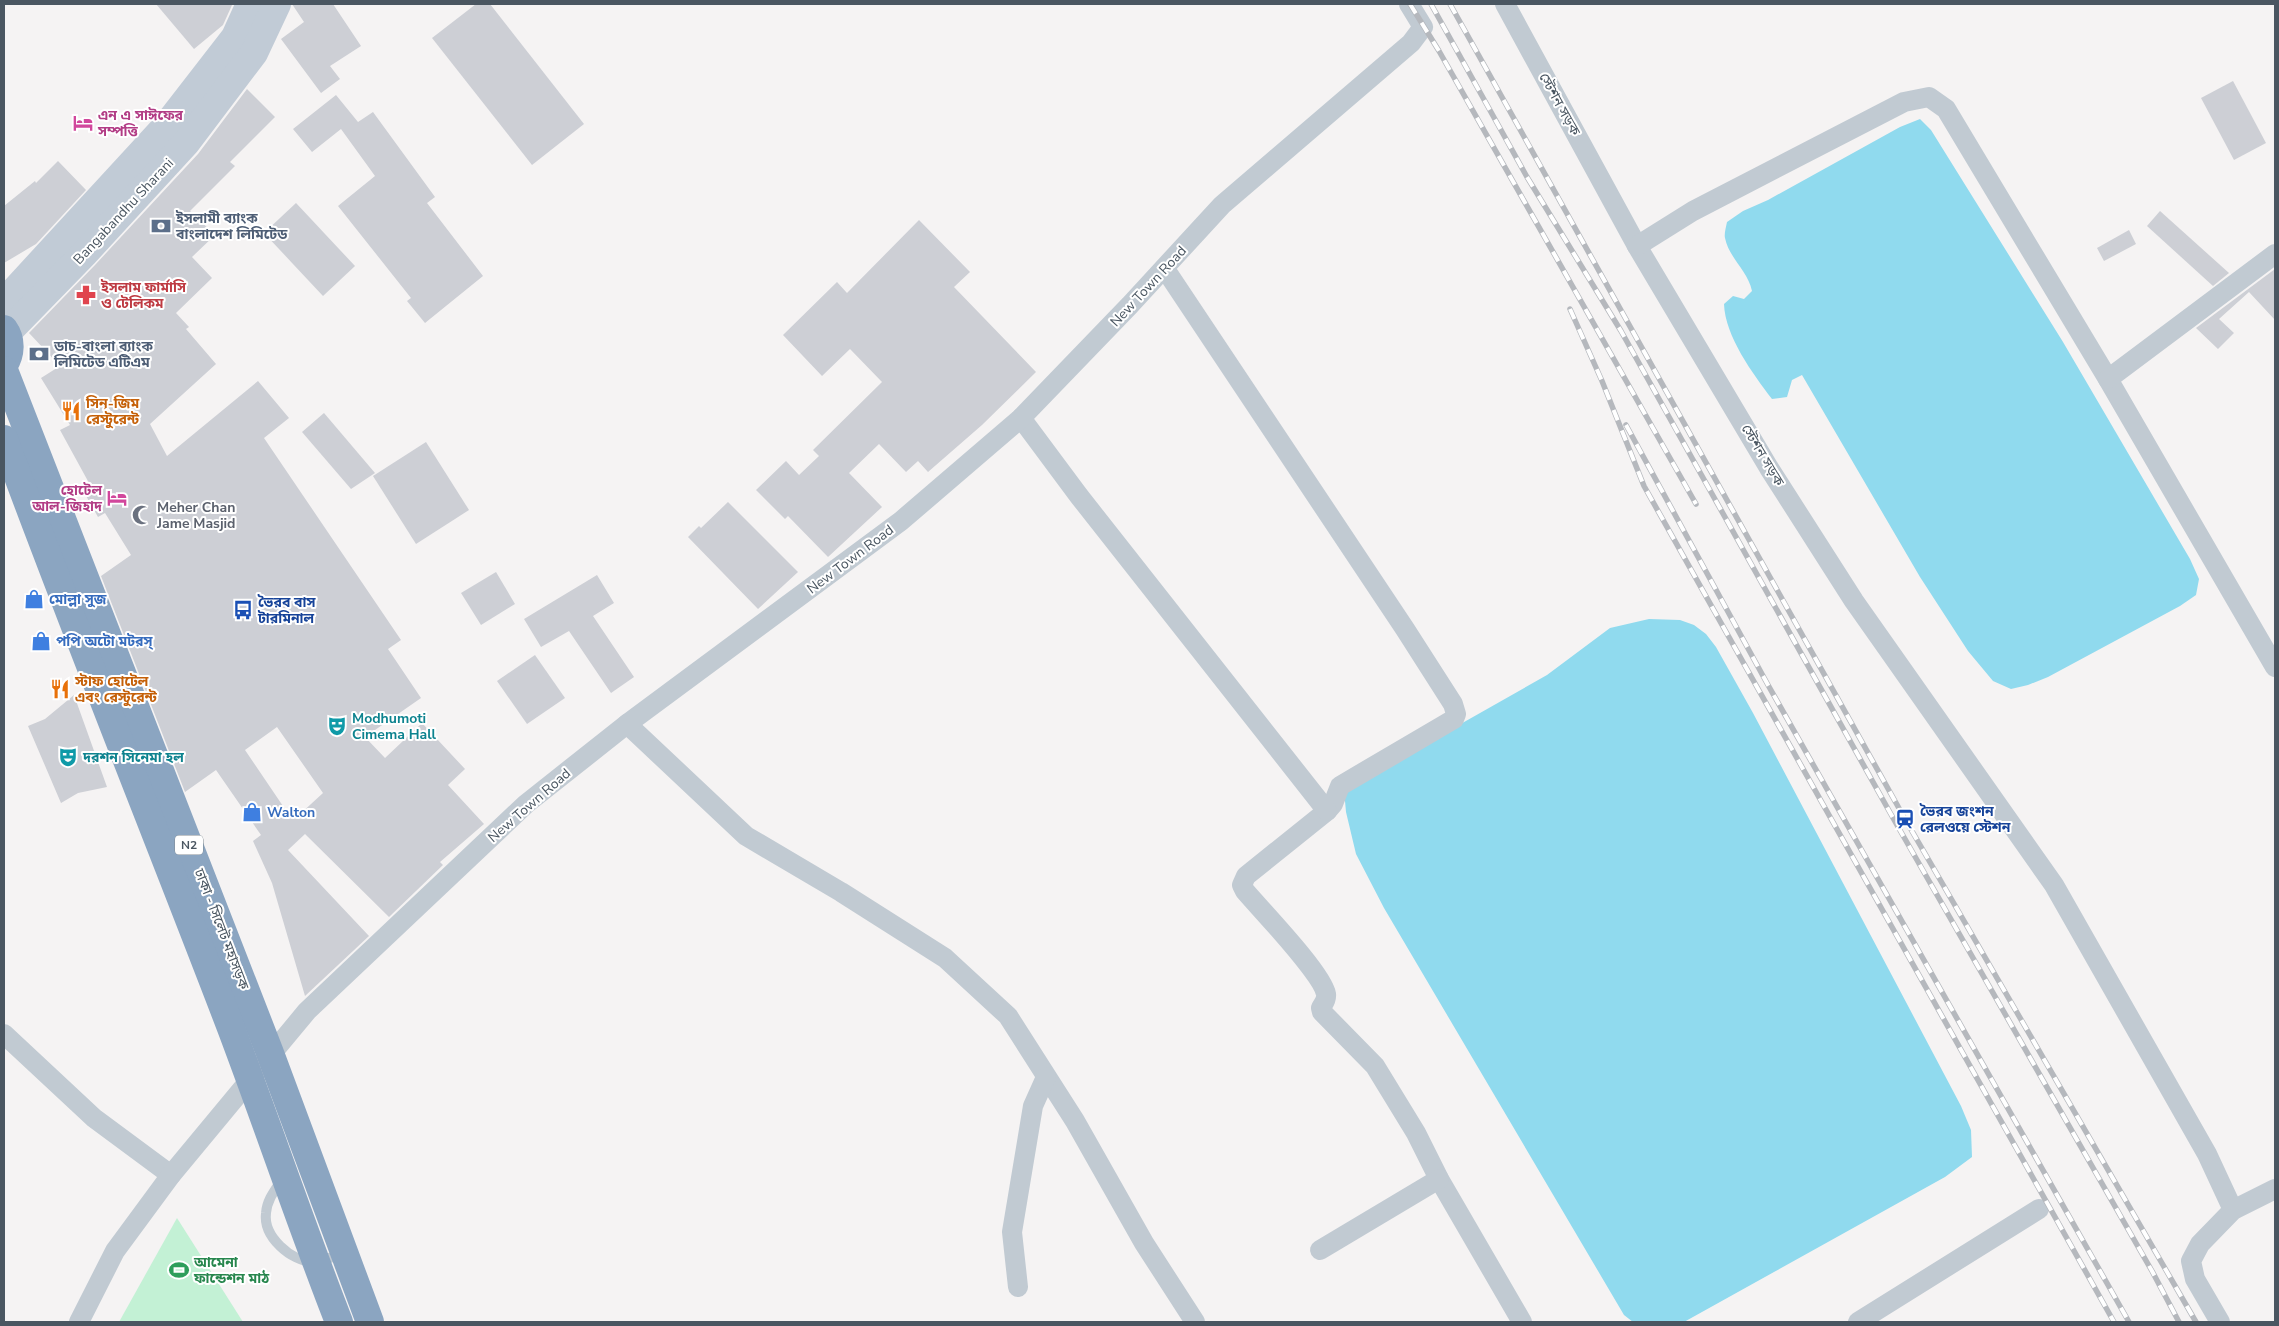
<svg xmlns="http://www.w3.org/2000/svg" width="2279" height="1326" font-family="'Nunito Sans','Noto Sans Bengali',sans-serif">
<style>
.green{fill:#c3f1d5}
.water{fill:#90daee}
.building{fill:#cdcfd5;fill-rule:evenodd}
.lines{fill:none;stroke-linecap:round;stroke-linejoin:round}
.lane{stroke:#c1cad2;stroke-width:10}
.street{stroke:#c1cad2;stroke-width:20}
.secondary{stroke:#c1cbd6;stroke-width:28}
.highway{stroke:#8ba5c1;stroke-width:28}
.rail-casing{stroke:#b5b8bd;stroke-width:5.5}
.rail{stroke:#fff;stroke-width:4;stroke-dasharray:11;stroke-linecap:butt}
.labels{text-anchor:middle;stroke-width:4;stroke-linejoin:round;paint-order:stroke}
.shield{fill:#fff;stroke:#808990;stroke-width:1}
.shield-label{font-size:12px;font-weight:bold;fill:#4a5661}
.street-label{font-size:14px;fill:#4a5661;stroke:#fff}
.hotel-label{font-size:14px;font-weight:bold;fill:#b23c85;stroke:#fff;text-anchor:start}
.service-label{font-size:14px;font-weight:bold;fill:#4e5e75;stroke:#fff;text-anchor:start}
.health-label{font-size:14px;font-weight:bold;fill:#be3a42;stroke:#fff;text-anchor:start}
.food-label{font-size:14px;font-weight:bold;fill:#c56008;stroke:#fff;text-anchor:start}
.worship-label{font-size:14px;font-weight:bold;fill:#5b616d;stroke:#fff;text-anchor:start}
.shop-label{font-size:14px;font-weight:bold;fill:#366cbe;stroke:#fff;text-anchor:start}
.transit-label{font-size:14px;font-weight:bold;fill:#164399;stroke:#fff;text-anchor:start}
.culture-label{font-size:14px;font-weight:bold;fill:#0d838f;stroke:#fff;text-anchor:start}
.leisure-label{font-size:14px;font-weight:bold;fill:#27864d;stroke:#fff;text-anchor:start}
</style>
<rect width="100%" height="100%" fill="#f5f3f3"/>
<path class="green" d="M177,1218L243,1322H119Z"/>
<g class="water">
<path d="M1920,119L1931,130L2063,342L2190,559L2199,579L2196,595L2180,606L2048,677L2028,685L2011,689L1993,681L1968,651L1920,577L1802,375L1792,380L1787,397L1772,399C1753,374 1725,336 1724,304L1733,296L1744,299L1752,291C1748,271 1729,258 1725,238C1724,234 1726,227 1727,222L1743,211L1768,200L1900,127Z"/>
<path d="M1649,619L1680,620L1694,625L1706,634L1716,647L1753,713L1961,1106L1971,1130L1972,1157L1945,1177L1684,1322H1633L1624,1315L1384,908L1356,854L1346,812L1344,790L1547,675L1610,628Z"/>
</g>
<g class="building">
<path d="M156,4H231L232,5L223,25L194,49Z"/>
<path d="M292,4H333L361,46L330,66L340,79L321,93L281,39L304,22Z"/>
<path d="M476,4H490L584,124L532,165L432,38Z"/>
<path d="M2233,81L2266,143L2234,160L2201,98Z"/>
<path d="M247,89L275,117L230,162L235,166L190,211L215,235L192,257L212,278L176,313L189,327L186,329L216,364L150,424L167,456L258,381L289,418L264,438L401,640L388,649L421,698L365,737L385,758L422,723L465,769L448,785L484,824L440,862L443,865L389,917L305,834L288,850L369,936L305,996L272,883L253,841L261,835L216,770L185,792L101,576L131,555L105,513L98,517L81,487L89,483L60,430L70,425L41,378L60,366L29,333L95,265L198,154ZM277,727L323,793L299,815L292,807L287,812L245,750Z"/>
<path d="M336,95L358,122L373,112L435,197L427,203L483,276L425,323L407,301L411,298L338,206L375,176L341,129L312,152L293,129Z"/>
<path d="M58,161L86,190L36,244L4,263V206L35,181L36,183Z"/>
<path d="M296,203L355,266L323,296L264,233Z"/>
<path d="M2160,211L2229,273L2213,286L2147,226Z"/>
<path d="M919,220L970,272L954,287L1036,372L982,425L928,472L918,461L906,472L879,444L849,473L882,507L828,557L788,516L785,519L756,490L786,461L799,475L819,456L813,450L882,382L850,349L822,376L783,335L837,282L847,293Z"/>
<path d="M2129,230L2136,244L2104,261L2097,248Z"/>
<path d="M2275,269V320L2249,292L2219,319L2234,333L2218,349L2196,328Z"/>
<path d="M324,413L375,473L351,489L302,432Z"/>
<path d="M426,442L469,510L416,544L373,476Z"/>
<path d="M728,502L798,572L758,609L688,537L699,526L701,528Z"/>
<path d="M496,572L515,604L481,625L461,593Z"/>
<path d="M597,575L614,603L593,616L634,677L611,693L569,631L541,647L524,619Z"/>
<path d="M535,655L565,698L527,724L497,681Z"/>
<path d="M74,695L107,787L78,793L61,803L28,726L45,719Z"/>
</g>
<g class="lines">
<path class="lane" d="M283,1178C276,1189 267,1199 266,1213C263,1237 291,1261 313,1262C322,1262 334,1256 343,1253"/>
<g class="street">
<path d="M1505,4L1637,246L1769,468L1854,601L2054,885L2207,1154L2233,1210"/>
<path d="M1637,246L1693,211L1904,102L1929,97L1946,109L2108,379L2275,667"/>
<path d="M1165,269L1405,629L1453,704L1456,714L1454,719L1340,786L1333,804L1327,811L1246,876L1242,885L1245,891C1262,911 1322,973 1326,994C1327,1000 1323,1004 1321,1008L1322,1012L1375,1066L1416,1133L1439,1179L1522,1322"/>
<path d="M2108,379L2275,254"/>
<path d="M1021,418L1079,496L1327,811"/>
<path d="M627,724L746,836L841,892L945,958L1008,1016L1075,1121L1144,1243L1195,1322"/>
<path d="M4,1034L94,1118L171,1175"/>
<path d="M1320,1250L1439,1179"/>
<path d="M1018,1287L1012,1232L1033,1106L1046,1077"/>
<path d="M79,1322L115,1251L171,1175L307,1011L526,804L627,724L901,521L1021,418L1130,305L1222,205L1411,43L1423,27L1409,4"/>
<path d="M1858,1322L2039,1209"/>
<path d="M2220,1322L2195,1279L2191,1261L2200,1244L2233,1210L2275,1189"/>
</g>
<g class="secondary">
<path d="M4,302L166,126L235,37L250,4"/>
<path d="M7,333L84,254L186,143L254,53L277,4"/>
</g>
<g class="highway">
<path d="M4,329C12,340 11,354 4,365"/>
<path d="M4,370L270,1053L370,1322"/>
<path d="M4,439C77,637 156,832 231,1028C268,1126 301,1225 339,1322"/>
</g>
<defs>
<g id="rail">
<path d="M1410,4L1439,51L1696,504"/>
<path d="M1431,4L1527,177L1621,331L1897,825L2152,1271L2179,1322"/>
<path d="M1450,4L1905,819L2196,1322"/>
<path d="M1570,309L1602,381L1644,486L2114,1322"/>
<path d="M1626,425L1768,685L2129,1322"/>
</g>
</defs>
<use href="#rail" class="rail-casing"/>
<use href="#rail" class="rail"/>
</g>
<defs>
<symbol id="hotel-bare" viewBox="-9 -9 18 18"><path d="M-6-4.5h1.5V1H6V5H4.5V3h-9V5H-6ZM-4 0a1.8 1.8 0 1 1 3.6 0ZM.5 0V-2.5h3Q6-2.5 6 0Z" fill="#d1479c" stroke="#fff" stroke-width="2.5" paint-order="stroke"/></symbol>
<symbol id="bank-bare" viewBox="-9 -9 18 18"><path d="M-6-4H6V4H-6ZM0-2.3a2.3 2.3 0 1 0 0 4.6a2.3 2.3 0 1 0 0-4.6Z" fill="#5c6f8a" stroke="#fff" stroke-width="2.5" paint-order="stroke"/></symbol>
<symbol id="pharmacy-bare" viewBox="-9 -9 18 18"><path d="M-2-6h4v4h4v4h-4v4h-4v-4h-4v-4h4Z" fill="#e0444e" stroke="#fff" stroke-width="2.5" paint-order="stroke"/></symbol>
<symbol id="restaurant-bare" viewBox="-9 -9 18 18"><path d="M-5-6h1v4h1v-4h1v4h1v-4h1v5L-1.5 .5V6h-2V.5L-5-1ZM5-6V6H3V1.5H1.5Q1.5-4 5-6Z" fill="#e8710a" stroke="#fff" stroke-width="2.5" paint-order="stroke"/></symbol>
<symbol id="mosque-bare" viewBox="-9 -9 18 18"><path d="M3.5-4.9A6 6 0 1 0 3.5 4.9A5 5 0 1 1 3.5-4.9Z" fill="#6b7280" stroke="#fff" stroke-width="2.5" paint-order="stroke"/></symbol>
<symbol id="shop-bare" viewBox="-9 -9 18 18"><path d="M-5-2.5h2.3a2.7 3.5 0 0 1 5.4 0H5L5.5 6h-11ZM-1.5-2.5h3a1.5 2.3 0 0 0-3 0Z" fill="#3f7fe0" stroke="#fff" stroke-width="2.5" paint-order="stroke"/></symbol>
<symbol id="bus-bare" viewBox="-9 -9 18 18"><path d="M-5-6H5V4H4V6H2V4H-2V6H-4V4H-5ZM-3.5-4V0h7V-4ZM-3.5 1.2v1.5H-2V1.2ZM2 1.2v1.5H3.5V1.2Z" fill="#1a4fb4" stroke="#fff" stroke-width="2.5" paint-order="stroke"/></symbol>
<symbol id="theatre-bare" viewBox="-9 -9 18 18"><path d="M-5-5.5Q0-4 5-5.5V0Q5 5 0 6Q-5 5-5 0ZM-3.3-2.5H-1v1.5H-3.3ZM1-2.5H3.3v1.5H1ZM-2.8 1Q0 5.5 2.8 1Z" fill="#0f9aa8" stroke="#fff" stroke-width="2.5" paint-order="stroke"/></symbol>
<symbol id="station-bare" viewBox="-9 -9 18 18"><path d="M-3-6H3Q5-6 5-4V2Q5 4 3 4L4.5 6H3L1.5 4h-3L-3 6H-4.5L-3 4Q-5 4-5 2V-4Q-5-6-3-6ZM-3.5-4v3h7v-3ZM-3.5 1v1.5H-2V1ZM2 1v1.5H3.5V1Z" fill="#1a4fb4" stroke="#fff" stroke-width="2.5" paint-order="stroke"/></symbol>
<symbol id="stadium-bare" viewBox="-9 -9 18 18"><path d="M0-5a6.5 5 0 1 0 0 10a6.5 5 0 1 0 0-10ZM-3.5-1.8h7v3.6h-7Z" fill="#2e9e5b" stroke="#fff" stroke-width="2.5" paint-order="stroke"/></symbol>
</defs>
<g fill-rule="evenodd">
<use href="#hotel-bare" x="69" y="109" width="28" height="28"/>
<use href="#bank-bare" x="147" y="212" width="28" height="28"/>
<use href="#pharmacy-bare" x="72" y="281" width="28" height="28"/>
<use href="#bank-bare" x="25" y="340" width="28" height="28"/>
<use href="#restaurant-bare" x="57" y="397" width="28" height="28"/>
<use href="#hotel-bare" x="103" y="484" width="28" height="28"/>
<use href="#mosque-bare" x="128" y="501" width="28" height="28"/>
<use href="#shop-bare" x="20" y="585" width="28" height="28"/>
<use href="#bus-bare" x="229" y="596" width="28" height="28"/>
<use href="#shop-bare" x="27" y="627" width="28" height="28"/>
<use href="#restaurant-bare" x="46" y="675" width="28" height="28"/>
<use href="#theatre-bare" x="323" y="712" width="28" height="28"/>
<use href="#theatre-bare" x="54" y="743" width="28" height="28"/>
<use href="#shop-bare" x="238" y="798" width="28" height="28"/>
<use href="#station-bare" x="1891" y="805" width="28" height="28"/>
<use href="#stadium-bare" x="165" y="1256" width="28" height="28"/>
</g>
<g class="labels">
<rect class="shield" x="175" y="835.5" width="28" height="19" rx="4"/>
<g class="shield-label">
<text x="189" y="849">N2</text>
</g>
<g class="street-label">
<text transform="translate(1560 104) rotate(61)" y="5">স্টেশন সড়ক</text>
<text transform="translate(123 211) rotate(-47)" y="5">Bangabandhu Sharani</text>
<text transform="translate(1148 286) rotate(-47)" y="5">New Town Road</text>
<text transform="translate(1763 455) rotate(59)" y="5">স্টেশন সড়ক</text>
<text transform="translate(850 559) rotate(-37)" y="5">New Town Road</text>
<text transform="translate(529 805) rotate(-41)" y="5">New Town Road</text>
<text transform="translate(222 929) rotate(69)" y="5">ঢাকা - সিলেট মহাসড়ক</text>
</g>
<g class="hotel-label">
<text x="98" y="120">এন এ সাঈফের<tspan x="98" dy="16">সম্পত্তি</tspan></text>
<text x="102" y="495" text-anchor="end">হোটেল<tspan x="102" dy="16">আল-জিহাদ</tspan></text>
</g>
<g class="service-label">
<text x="176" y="223">ইসলামী ব্যাংক<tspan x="176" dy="16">বাংলাদেশ লিমিটেড</tspan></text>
<text x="54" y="351">ডাচ-বাংলা ব্যাংক<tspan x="54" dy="16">লিমিটেড এটিএম</tspan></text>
</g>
<g class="health-label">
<text x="101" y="292">ইসলাম ফার্মাসি<tspan x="101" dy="16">ও টেলিকম</tspan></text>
</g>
<g class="food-label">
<text x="86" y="408">সিন্-জিম<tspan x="86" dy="16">রেস্টুরেন্ট</tspan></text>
<text x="75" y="686">স্টাফ হোটেল<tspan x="75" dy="16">এবং রেস্টুরেন্ট</tspan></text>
</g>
<g class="worship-label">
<text x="157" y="512">Meher Chan<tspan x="157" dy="16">Jame Masjid</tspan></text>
</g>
<g class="shop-label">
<text x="49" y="604">মোল্লা সুজ</text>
<text x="56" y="646">পপি অটো মটরস্</text>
<text x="267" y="817">Walton</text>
</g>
<g class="transit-label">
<text x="258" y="607">ভৈরব বাস<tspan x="258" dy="16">টারমিনাল</tspan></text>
<text x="1920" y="816">ভৈরব জংশন<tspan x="1920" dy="16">রেলওয়ে স্টেশন</tspan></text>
</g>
<g class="culture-label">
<text x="352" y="723">Modhumoti<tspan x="352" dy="16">Cimema Hall</tspan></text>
<text x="83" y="762">দরশন সিনেমা হল</text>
</g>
<g class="leisure-label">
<text x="194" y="1267">আমেনা<tspan x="194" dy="16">ফান্ডেশন মাঠ</tspan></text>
</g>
</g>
<rect width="2279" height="1326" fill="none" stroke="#4a5661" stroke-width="10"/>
</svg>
